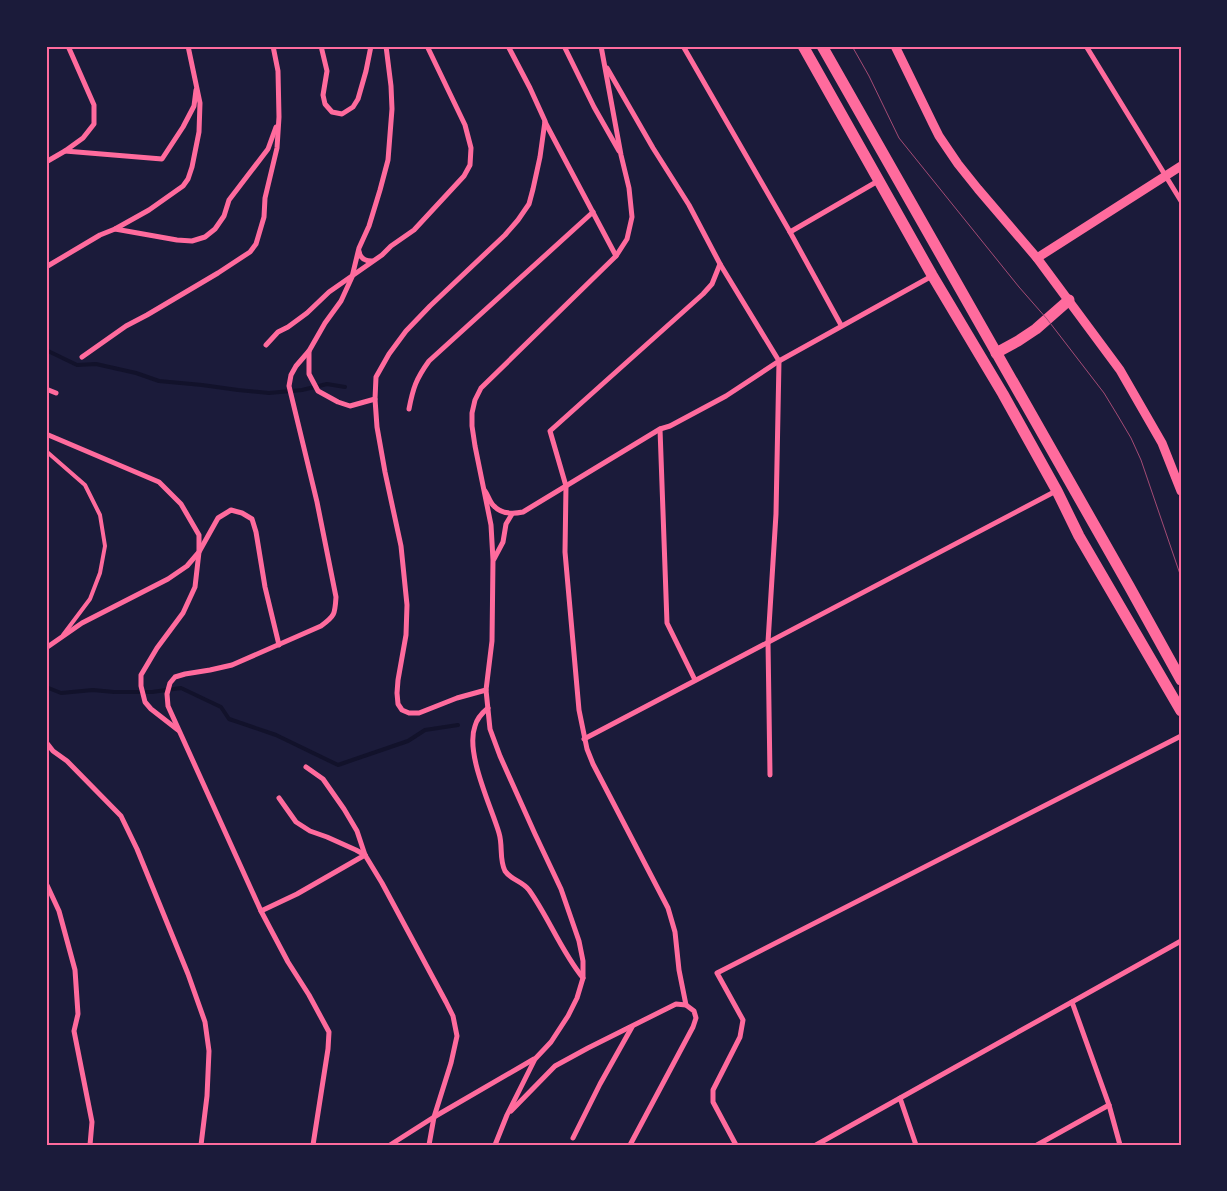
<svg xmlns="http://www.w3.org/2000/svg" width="1227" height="1191" font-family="Manrope,sans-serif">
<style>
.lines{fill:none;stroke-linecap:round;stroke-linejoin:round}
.stream{stroke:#12122b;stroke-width:4}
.service{stroke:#ff6b9d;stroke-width:4}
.minor{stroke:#ff6b9d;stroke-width:5}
.tertiary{stroke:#ff6b9d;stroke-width:9}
.trunk{stroke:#ff6b9d;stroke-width:11}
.tram{stroke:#a44b75;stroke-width:1}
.neatline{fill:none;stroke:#ff6b9d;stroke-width:2}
</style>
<rect width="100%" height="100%" fill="#1b1b3a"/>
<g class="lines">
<g class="stream">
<path d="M46,350L77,365L96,364L136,373L159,381L202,385L238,390L269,393L302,390L327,384L345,387"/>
<path d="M46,687L61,693L93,690L114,692H152L181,688L221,707L229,719L276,735L338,765L408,741L425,730L458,725"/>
</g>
<path class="service" d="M46,451L85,485L100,515L105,546L100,573L90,599L63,635"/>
<g class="minor">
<path d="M321,46L327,71L323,95L325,104L332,112L342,114L353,107L358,99L366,71L371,46"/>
<path d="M564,46L594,107L619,151"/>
<path d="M683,46L790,232L841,325"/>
<path d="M1086,46L1181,201"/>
<path d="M607,68L653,148L689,205L720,264L779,361L776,514L768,642L770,775"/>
<path d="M545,122L616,256"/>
<path d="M65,151L162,159L183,127L194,106L196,90"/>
<path d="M46,162L65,151L83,138L94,124V105L68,46"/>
<path d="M115,229L177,240L192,241L205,237L215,229L224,216L229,200L268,149L276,127"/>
<path d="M790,232L878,181"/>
<path d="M359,251C360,259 366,261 372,261"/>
<path d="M46,267L100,235L115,229L149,210L183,186L188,179L192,167L199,132L200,103L188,46"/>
<path d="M266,345L278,332L288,327L307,313L329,292L382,255L391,246L414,230L464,176L470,165L471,148L465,125L427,46"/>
<path d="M309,351V374L318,391L338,402L350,406L375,399"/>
<path d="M82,357L126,326L147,315L218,273L250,252L256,244L264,217L265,198L277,148L279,117L278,71L273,46"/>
<path d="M46,389L56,393"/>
<path d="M409,409C413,388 416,379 429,361L593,212"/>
<path d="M660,429L667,623L695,680"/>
<path d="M46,434L159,482L181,504L199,535V552L187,566L168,579L82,623L46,648"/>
<path d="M485,491C488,495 490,503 494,506C501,514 513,514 523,512L660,429L670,426L726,396L779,361L932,276"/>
<path d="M494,559L503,542L506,524L512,514"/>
<path d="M486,690L457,698L419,713H409L402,710L398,704L397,693L398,680L406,635L407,605L401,546L385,472L377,427L375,399L376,377L389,354L406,331L430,306L505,235L518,220L529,204L533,189L540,157L545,121L530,88L508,46"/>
<path d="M488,708C482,713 477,718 475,726C465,753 491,806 499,833C503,846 499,859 505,871C511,880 522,881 529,890C549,918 561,951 583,978"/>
<path d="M178,730L151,709L145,702L141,686V675L157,648L183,613L195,587L199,552L218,518L231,510L242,513L252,519L256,532L265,587L279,645"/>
<path d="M584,739L1056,491"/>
<path d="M46,742L53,751L67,761L121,816L137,849L188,974L205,1022L209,1051L207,1096L201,1145"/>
<path d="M306,767L323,779L344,809L357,831L365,855L382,883L446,1002L453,1016L457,1036L451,1063L434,1117L429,1145"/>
<path d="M279,798L296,822L310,831L327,837L356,850L365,855"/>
<path d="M46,883L59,911L75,970L78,1014L74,1031L92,1122L90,1145"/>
<path d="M261,911L297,894L365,855"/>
<path d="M1072,1002L1109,1105L1120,1145"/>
<path d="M686,1005L679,970L675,932L668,908L593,764L587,749L579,710L565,552L566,486L550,431L703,294L712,284L720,264"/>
<path d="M900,1098L916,1145"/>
<path d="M511,1111L555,1066L588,1048L676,1004L686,1005L694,1011L696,1018L693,1027L630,1145"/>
<path d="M573,1138L600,1084L632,1027"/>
<path d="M313,1145L328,1049L329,1032L309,995L288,962L261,911L168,706L167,694L170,683L175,677L185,674L210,670L232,665L321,626C335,616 335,614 336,597L317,502L289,386L291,375L296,366L309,351L325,323L341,301L352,277L359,248L369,226L380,190L388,160L392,109L391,86L386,46"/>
<path d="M390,1145L434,1117L534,1059"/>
<path d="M495,1145L507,1115L535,1059L551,1042L568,1016L577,998L583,978V961L579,941L561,889L535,834L500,756L490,729L486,690L492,641L493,560L491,525L475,446L472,426V413L475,400L481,388L616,256L627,239L632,217L629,188L621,155L601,46"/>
<path d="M736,1145L713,1102V1090L740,1037L743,1020L717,973L1181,736"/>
<path d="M816,1145L1181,941"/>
<path d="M1037,1145L1109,1105"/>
</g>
<g class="tertiary">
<path d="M895,46L933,124L939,136L958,164L978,189L1037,258L1120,370L1162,443L1181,491"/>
<path d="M1037,258L1181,166"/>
</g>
<g class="trunk">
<path d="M803,46L932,275L1003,394L1057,491L1079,536L1181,711"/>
<path d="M822,46L1129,586L1181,680"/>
<path d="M996,353L1018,341L1036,329L1069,300"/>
</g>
<path class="tram" d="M852,46L869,76L899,138L1019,287L1047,319L1104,393L1118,416L1131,438L1141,460L1181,577"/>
</g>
<rect width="1227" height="1191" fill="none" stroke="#1b1b3a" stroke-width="95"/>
<rect x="48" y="48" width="1132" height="1096" class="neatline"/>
</svg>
